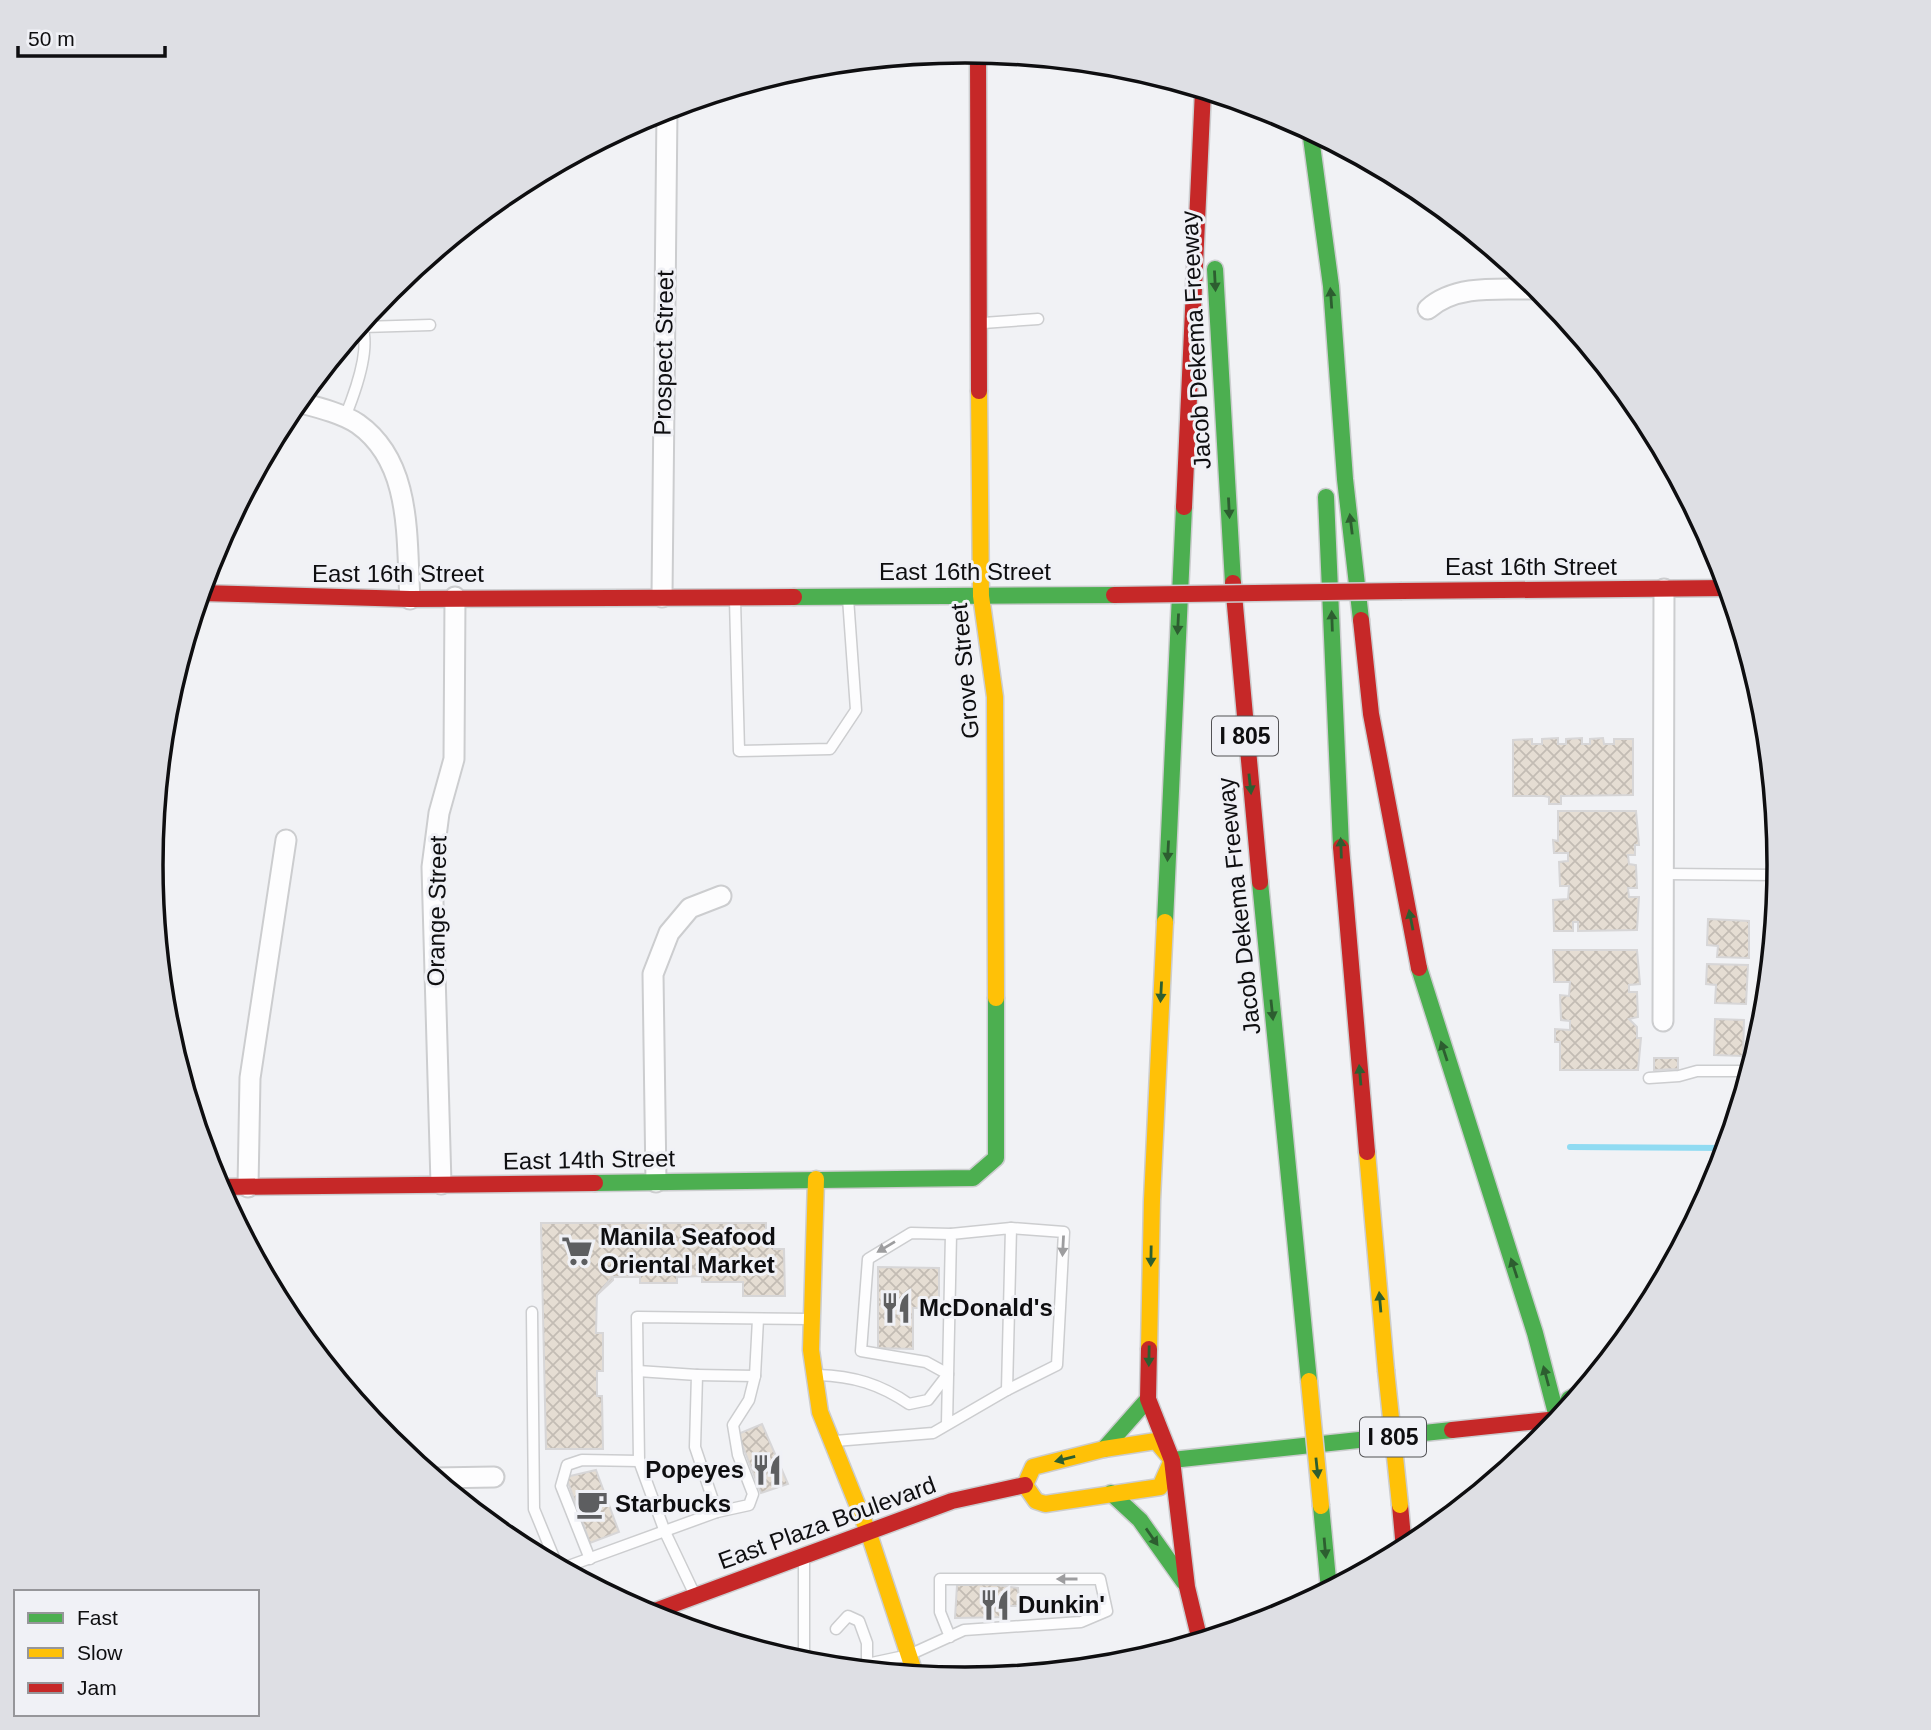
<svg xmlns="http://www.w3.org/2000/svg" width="1931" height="1730" font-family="Helvetica,sans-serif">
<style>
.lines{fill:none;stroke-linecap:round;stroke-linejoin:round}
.stream{stroke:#90dbf2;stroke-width:6}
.building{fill:url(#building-cross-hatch);stroke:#d7d6d7;stroke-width:2}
.lane-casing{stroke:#cccdcf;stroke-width:13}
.street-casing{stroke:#cccdcf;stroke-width:23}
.fast-casing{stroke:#cccdcf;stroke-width:19}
.slow-casing{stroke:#cccdcf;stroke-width:19}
.jam-casing{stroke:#cccdcf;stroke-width:19}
.lane{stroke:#fdfdfe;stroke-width:10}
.street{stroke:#fdfdfe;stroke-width:19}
.fast{stroke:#4caf50;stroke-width:16}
.slow{stroke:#ffc107;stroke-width:16}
.jam{stroke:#c62828;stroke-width:16}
.slow-bridge-casing{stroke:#cccdcf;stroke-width:19;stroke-linecap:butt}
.jam-bridge-casing{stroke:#cccdcf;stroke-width:19;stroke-linecap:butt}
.slow-bridge{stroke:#ffc107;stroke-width:16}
.jam-bridge{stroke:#c62828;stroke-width:16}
.oneway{fill:#2d5e30}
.oneway2{fill:#9d9d9f}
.labels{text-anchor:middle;stroke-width:6;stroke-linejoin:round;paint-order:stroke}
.shield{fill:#f0f1f6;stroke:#525255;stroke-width:2}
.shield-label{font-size:23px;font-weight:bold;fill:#0e0e10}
.street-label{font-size:24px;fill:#0e0e10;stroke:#f0f1f6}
.poi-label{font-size:24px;font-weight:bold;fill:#0e0e10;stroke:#f0f1f6;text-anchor:start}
.rim{fill:none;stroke:#0e0e10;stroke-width:3.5}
</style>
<defs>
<pattern id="building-cross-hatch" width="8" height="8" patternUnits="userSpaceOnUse" patternTransform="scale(1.75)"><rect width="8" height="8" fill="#e5ddd3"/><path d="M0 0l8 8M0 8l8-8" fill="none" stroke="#c3bcb4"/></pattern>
</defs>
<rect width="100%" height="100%" fill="#f1f2f5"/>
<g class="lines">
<path class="stream" d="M1570,1147L1726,1148"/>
</g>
<g class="building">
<path d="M1558,738V744H1566V739L1582,738V744H1590V739L1603,738L1604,744H1614V739H1633V795L1561,796V804H1549V797L1544,796H1513V740L1532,739V744H1542V739Z"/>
<path d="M1558,811H1636L1639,845H1635V855H1628L1629,864L1636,865L1637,888H1628L1629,897H1639L1637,930L1578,931V922H1573V931H1554L1553,900L1568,899L1569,886H1560L1559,862L1568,861V853H1554L1553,840L1558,841Z"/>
<path d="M1708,919L1749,921V958L1717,957L1718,946L1707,945Z"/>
<path d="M1553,950H1637L1640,984L1629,985V992H1637L1638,1017L1629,1019L1637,1027V1038H1641L1638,1070H1560V1042H1555V1029L1570,1030V1021L1561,1020L1560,995L1569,996L1570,982H1554Z"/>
<path d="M1707,964L1748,965L1746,1004L1715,1003L1716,985L1706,984Z"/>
<path d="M1715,1019L1744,1020L1743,1056L1714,1055Z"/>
<path d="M1654,1058H1678V1069L1654,1070Z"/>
<path d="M541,1223L611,1225L613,1280L597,1295L544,1293Z"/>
<path d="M541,1223H766V1238H774V1249H784L785,1296H743V1282H702V1276L677,1277V1283H640V1277H612L597,1295L596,1333H603V1371H597V1396H602L603,1449H546Z"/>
<path d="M878,1267L939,1268V1308H913V1349L878,1348Z"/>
<path d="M762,1424L788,1484L761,1493L738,1434Z"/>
<path d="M596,1470L619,1532L590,1543L566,1477Z"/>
<path d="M974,1582L1018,1588L1019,1606H1007L1006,1617L955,1618L957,1585H974Z"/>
</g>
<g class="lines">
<defs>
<g id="lane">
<path d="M983,323L1038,319"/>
<path d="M363,327L430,325"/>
<path d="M345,417C354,395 372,347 361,324"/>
<path d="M735,600L739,751L830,749L856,710L848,598"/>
<path d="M1664,874L1779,875"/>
<path d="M1649,1078L1679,1076L1697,1071H1750"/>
<path d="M532,1312L534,1509L557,1565"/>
<path d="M638,1371L697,1375L695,1447L717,1512"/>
<path d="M697,1375L755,1376L758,1319"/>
<path d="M818,1375C853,1376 880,1384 909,1404L928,1400L948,1374L926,1362L861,1351L868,1259L911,1233L951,1234"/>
<path d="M1007,1390L1057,1365L1064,1232L1011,1228"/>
<path d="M835,1441L933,1433L1007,1390L1011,1228L951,1234L947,1424"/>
<path d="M804,1558V1663"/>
<path d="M590,1559L561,1486L567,1465L582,1460L639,1461"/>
<path d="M563,1568L717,1512L749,1505L753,1494L738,1455L733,1425L749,1400L755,1376"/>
<path d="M694,1593L665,1532L639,1461L637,1317L808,1319"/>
<path d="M836,1629L848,1616L859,1621L867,1643V1664"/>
<path d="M867,1670V1664L909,1655L964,1630L1081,1622L1107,1611L1100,1579H940V1612L950,1637"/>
</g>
<g id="street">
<path d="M1428,309C1457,283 1504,290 1540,289"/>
<path d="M297,402C316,407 342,413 358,424C413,463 406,539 410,599"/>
<path d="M662,597L667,109"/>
<path d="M1663,1021L1664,589"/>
<path d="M656,1182L653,974L669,933L690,908L721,896"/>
<path d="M441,1184L432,867L439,813L454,759L455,597"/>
<path d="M248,1187L250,1078L286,840"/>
<path d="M435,1478L494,1477"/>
</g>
<g id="fast">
<path d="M1310,130L1331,286L1345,479L1361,620"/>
<path d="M1215,269L1233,583"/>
<path d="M1326,497L1341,847"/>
<path d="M794,597L1114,595"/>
<path d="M1260,882L1309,1381"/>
<path d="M1165,922L1184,507"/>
<path d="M1419,968L1535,1333L1558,1421"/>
<path d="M595,1183L973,1178L996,1158V998"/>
<path d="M1558,1419L1569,1399L1581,1393"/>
<path d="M1104,1449L1148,1399"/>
<path d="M1172,1460L1452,1430"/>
<path d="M1111,1493L1140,1520L1184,1582"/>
<path d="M1321,1506L1329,1590"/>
</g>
<g id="slow">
<path d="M979,391L981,596L995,697L996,998"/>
<path d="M1367,1152L1386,1370"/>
<path d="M816,1179L811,1350L820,1412L869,1534L915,1674"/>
<path d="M1149,1349L1152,1200L1165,922"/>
<path d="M1025,1485L1036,1501L1045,1504L1160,1487L1172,1460"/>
<path d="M1025,1485L1033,1467L1104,1449L1156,1441L1172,1460"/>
</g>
<g id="jam">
<path d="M978,52L979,391"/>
<path d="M1184,507L1203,90"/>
<path d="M1233,583L1260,882"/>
<path d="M1402,591L1728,588"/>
<path d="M201,593L410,599L794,597"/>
<path d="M1361,620L1371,714L1419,968"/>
<path d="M1341,847L1367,1152"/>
<path d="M219,1187L595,1183"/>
<path d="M1149,1349L1148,1399L1172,1460L1187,1587L1200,1641"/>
<path d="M1452,1430L1558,1419"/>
<path d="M1400,1505L1404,1549"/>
<path d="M647,1614L952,1501L1025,1485"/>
</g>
</defs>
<use href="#lane" class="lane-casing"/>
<use href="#street" class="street-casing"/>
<use href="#fast" class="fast-casing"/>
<use href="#slow" class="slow-casing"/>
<use href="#jam" class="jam-casing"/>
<use href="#lane" class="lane"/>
<use href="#street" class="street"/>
<use href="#fast" class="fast"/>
<use href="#slow" class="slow"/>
<use href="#jam" class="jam"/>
<defs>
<g id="slow-bridge">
<path d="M1386,1370L1400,1505"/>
<path d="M1309,1381L1321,1506"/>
</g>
<path id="jam-bridge" d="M1114,595L1402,591"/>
</defs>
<use href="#slow-bridge" class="slow-bridge-casing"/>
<use href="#jam-bridge" class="jam-bridge-casing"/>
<use href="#slow-bridge" class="slow-bridge"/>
<use href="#jam-bridge" class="jam-bridge"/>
</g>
<defs><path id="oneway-solid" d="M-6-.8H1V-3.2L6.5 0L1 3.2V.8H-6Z" transform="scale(1.75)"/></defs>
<g class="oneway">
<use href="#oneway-solid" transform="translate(1215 281) rotate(87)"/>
<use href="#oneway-solid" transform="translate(1331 298) rotate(-94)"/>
<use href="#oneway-solid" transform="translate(1229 508) rotate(87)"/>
<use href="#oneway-solid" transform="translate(1351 524) rotate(-97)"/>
<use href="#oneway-solid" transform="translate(1332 621) rotate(-92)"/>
<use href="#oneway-solid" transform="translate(1178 624) rotate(93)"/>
<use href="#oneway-solid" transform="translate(1250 784) rotate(84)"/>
<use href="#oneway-solid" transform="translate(1341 848) rotate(-92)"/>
<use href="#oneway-solid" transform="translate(1168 851) rotate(93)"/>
<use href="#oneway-solid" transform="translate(1411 920) rotate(-101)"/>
<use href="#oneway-solid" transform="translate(1161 992) rotate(93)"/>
<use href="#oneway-solid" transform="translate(1272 1010) rotate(84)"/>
<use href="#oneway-solid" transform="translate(1444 1051) rotate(-108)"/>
<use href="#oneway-solid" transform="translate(1360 1075) rotate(-95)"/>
<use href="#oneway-solid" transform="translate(1151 1256) rotate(91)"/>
<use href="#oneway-solid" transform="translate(1514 1268) rotate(-108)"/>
<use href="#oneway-solid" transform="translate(1380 1302) rotate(-95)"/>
<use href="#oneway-solid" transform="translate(1149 1356) rotate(91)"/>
<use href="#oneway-solid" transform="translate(1546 1376) rotate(-105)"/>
<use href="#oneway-solid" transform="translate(1065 1459) rotate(166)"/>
<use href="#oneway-solid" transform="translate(1317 1468) rotate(84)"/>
<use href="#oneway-solid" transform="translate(1152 1537) rotate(55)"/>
<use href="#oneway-solid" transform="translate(1325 1548) rotate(85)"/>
</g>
<g class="oneway2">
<use href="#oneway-solid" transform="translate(1063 1246) rotate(93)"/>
<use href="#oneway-solid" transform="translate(886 1247) rotate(149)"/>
<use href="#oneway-solid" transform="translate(1067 1579) rotate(-180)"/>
</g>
<defs>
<symbol id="supermarket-bare" viewBox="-9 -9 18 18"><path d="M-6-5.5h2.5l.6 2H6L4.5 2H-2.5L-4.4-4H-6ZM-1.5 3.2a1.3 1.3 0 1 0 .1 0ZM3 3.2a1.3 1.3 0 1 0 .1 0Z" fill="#5d5e60" stroke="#f0f1f6" stroke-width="2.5" paint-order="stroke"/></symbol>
<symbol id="restaurant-bare" viewBox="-9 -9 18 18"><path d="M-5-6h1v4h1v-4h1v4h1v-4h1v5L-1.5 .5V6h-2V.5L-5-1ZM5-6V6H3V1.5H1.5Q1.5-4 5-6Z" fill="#5d5e60" stroke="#f0f1f6" stroke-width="2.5" paint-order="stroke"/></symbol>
<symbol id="cafe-bare" viewBox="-9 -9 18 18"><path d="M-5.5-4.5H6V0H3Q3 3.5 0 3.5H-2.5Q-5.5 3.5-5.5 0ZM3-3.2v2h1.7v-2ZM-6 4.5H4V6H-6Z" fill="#5d5e60" stroke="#f0f1f6" stroke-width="2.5" paint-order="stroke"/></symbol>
</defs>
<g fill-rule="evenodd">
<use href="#supermarket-bare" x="555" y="1229" width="44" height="44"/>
<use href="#restaurant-bare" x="874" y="1286" width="44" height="44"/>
<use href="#restaurant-bare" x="745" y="1448" width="44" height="44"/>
<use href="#cafe-bare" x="570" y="1482" width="44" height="44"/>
<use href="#restaurant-bare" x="973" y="1583" width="44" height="44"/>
</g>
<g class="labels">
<g class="shield">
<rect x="1212" y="716.5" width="66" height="39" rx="5"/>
<rect x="1360" y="1417.5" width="66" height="39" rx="5"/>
</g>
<g class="shield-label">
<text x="1245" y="744">I 805</text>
<text x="1393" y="1445">I 805</text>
</g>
<g class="street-label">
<text transform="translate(1196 340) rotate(-93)" y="8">Jacob Dekema Freeway</text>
<text transform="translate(664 353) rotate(-89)" y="8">Prospect Street</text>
<text x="1531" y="575">East 16th Street</text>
<text x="965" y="580">East 16th Street</text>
<text x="398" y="582">East 16th Street</text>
<text transform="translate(965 671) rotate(-95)" y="8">Grove Street</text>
<text transform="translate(1239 906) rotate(-96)" y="8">Jacob Dekema Freeway</text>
<text transform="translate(437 911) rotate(-89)" y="8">Orange Street</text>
<text transform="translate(589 1160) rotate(-1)" y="8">East 14th Street</text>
<text transform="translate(827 1523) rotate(-20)" y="8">East Plaza Boulevard</text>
</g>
<g class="poi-label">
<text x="600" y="1245">Manila Seafood<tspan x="600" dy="28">Oriental Market</tspan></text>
<text x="919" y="1316">McDonald's</text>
<text x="744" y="1478" text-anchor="end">Popeyes</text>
<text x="615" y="1512">Starbucks</text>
<text x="1018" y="1613">Dunkin'</text>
</g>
</g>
<path d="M0 0H1931V1730H0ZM163 865a802 802 0 1 1 1604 0a802 802 0 1 1-1604 0Z" fill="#dedfe4" fill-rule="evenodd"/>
<path class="rim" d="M163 865a802 802 0 1 1 1604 0a802 802 0 1 1-1604 0Z"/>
<rect x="14" y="1590" width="245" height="126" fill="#f0f1f6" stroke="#96969a" stroke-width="2"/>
<rect x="28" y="1613" width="35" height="10" fill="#4caf50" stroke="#96969a" stroke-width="2"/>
<text x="77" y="1625" font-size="21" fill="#0e0e10">Fast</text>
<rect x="28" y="1648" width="35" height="10" fill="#ffc107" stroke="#96969a" stroke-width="2"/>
<text x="77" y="1660" font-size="21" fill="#0e0e10">Slow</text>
<rect x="28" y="1683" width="35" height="10" fill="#c62828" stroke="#96969a" stroke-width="2"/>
<text x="77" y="1695" font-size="21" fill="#0e0e10">Jam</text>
<path d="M18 46v10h147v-10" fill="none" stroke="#0e0e10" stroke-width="3.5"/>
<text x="28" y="46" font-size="21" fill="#0e0e10" stroke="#f0f1f6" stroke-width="5" paint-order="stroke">50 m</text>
</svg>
